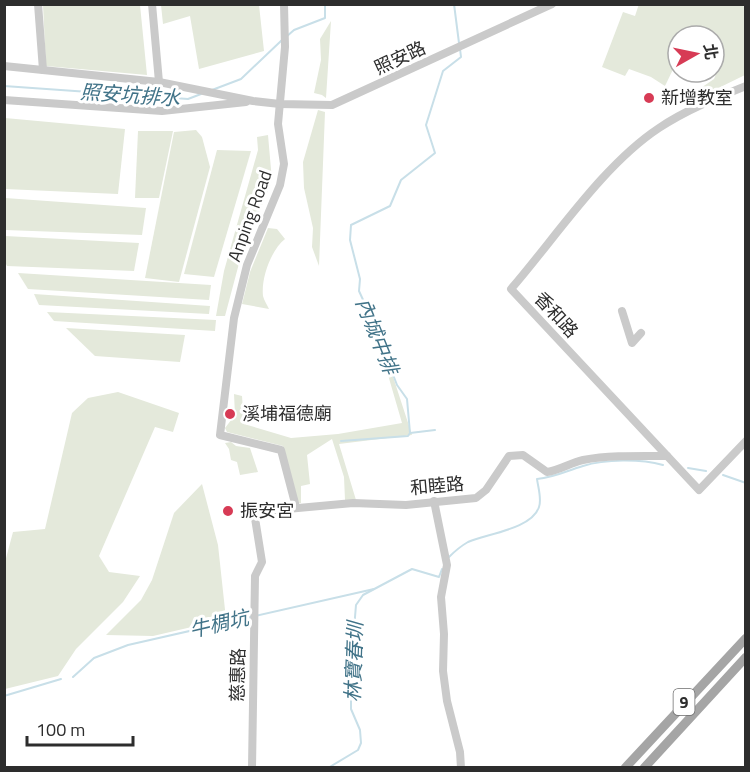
<svg xmlns="http://www.w3.org/2000/svg" width="750" height="772" font-family="'Titillium Web','Noto Sans TC',sans-serif">
<style>
.green{fill:#e4e9db}
.lines{fill:none;stroke-linecap:round;stroke-linejoin:round}
.stream{stroke:#c8dfe8;stroke-width:2}
.minor{stroke:#cacaca;stroke-width:8}
.major{stroke:#a5a5a5;stroke-width:9}
.poi-dot{fill:#d73b55;stroke:#fff;stroke-width:2}
.labels{text-anchor:middle;stroke-width:6;stroke-linejoin:round;paint-order:stroke}
.shield{fill:#fff;stroke:#6c6c6c;stroke-width:1.5}
.shield-label{font-size:16px;font-weight:bold;fill:#2d2d2d}
.street-label{font-size:18px;fill:#2d2d2d;stroke:#fff}
.poi-label{font-size:18px;fill:#2d2d2d;stroke:#fff;text-anchor:start}
.water-label{font-size:20px;font-style:italic;fill:#417388;stroke:#fff}
</style>
<rect width="100%" height="100%" fill="#fff"/>
<g class="green">
<path d="M639,4L743,5L746,11L745,75L698,98L695,92L714,79L719,67L714,61V36H678V59L665,86L651,77L629,69L625,76L602,67L623,12L635,16Z"/>
<path d="M43,5H140L147,75L46,66Z"/>
<path d="M161,5H259L264,51L199,69L190,16L163,24Z"/>
<path d="M331,21L326,98L322,95L314,93L321,60L320,39Z"/>
<path d="M318,110L325,112L319,266L312,247L313,228L304,188L303,162Z"/>
<path d="M5,118L125,129L118,194L5,189Z"/>
<path d="M196,130L202,137L210,167L179,282L145,278L174,132Z"/>
<path d="M138,131H173L159,198H135Z"/>
<path d="M268,135L272,181L241,256L225,316H216L224,271L258,150L257,137Z"/>
<path d="M217,150L251,151L214,277L184,274Z"/>
<path d="M5,198L146,208L142,235L5,230Z"/>
<path d="M268,228L277,229L285,239C271,250 261,278 263,296C264,300 267,305 269,309L242,304L250,272Z"/>
<path d="M5,236L139,243L134,271L7,266L5,262Z"/>
<path d="M18,273L211,285L209,300L28,289Z"/>
<path d="M34,294L210,306L209,314L39,305Z"/>
<path d="M47,312L216,320L215,331L54,321Z"/>
<path d="M66,328L185,335L180,362L95,356Z"/>
<path d="M382,343L412,435L339,444L356,500H345L344,477L332,439L307,455L310,484L301,486V503H297L283,446L227,432L225,428L235,415L234,394L242,396L244,424L291,438L338,434L402,423L379,344Z"/>
<path d="M118,392L179,413L173,432L155,427L99,556L109,572L140,576L123,602L76,649L58,676L5,689V562L13,532L45,529L72,413L88,398Z"/>
<path d="M231,442L236,446L250,448L258,472L240,475L237,462L231,460L229,449L225,443Z"/>
<path d="M202,484L218,545L226,619L153,636L106,635L141,600L152,580L174,513Z"/>
</g>
<g class="lines">
<g class="stream">
<path d="M454,4L459,43"/>
<path d="M286,37L294,30L325,18V4"/>
<path d="M4,86L188,99L201,94"/>
<path d="M212,90L241,79L282,40"/>
<path d="M410,433L407,399L397,385L370,315L359,291L360,279L350,240L351,225L390,206L401,180L435,153L426,125L443,71L461,57L460,49"/>
<path d="M341,441L408,436L410,433L435,430"/>
<path d="M688,468L706,471"/>
<path d="M723,475L746,483"/>
<path d="M449,557C454,552 461,546 468,542C486,534 532,529 539,507C542,499 538,487 537,479C556,477 566,471 583,466C605,459 641,459 663,465"/>
<path d="M73,677L94,658L128,645L374,589"/>
<path d="M4,696L61,679"/>
<path d="M328,768L358,750L361,743L360,730L351,709V665L356,605L363,595L412,569L439,577L442,569"/>
</g>
<g class="minor">
<path d="M38,4L43,70"/>
<path d="M152,4L159,82"/>
<path d="M284,4L285,47L278,124L284,164L280,185L247,265L234,318L220,435L281,450L296,507"/>
<path d="M4,66L159,82L253,101L280,104L332,105L552,4"/>
<path d="M746,86C716,98 686,110 659,128C603,165 556,237 511,289L699,490L746,441"/>
<path d="M4,100L162,111L246,102"/>
<path d="M622,311L632,343L641,333"/>
<path d="M434,501L447,565L441,597L444,634L443,671L447,701L460,752L461,768"/>
<path d="M252,768L255,576L262,562L254,512L353,503L406,505L476,498L486,490L509,456L523,455L547,472C560,470 570,463 583,460C610,455 639,456 667,456"/>
</g>
<g class="major">
<path d="M625,768L746,638"/>
<path d="M644,768L746,657"/>
</g>
</g>
<g class="poi-dot">
<circle cx="649" cy="98" r="6"/>
<circle cx="230" cy="414" r="6"/>
<circle cx="228" cy="511" r="6"/>
</g>
<g class="labels">
<rect class="shield" x="673.5" y="689" width="21" height="26" rx="4.5"/>
<g class="shield-label">
<text x="684" y="708">9</text>
</g>
<g class="street-label">
<text transform="translate(400 58) rotate(-25)" y="6">照安路</text>
<text transform="translate(250 216) rotate(-70)" y="6">Anping Road</text>
<text transform="translate(556 315) rotate(47)" y="6">香和路</text>
<text transform="translate(437 486) rotate(-5)" y="6">和睦路</text>
<text transform="translate(238 675) rotate(-89)" y="6">慈惠路</text>
</g>
<g class="poi-label">
<text x="661" y="104">新增教室</text>
<text x="242" y="420">溪埔福德廟</text>
<text x="240" y="517">振安宮</text>
</g>
<g class="water-label">
<text transform="translate(130 95) rotate(4)" y="7">照安坑排水</text>
<text transform="translate(377 336) rotate(68)" y="7">內城中排</text>
<text transform="translate(219 624) rotate(-13)" y="7">牛椆坑</text>
<text transform="translate(354 662) rotate(-88)" y="7">林寶春圳</text>
</g>
</g>
<rect width="750" height="772" fill="none" stroke="#2d2d2d" stroke-width="12"/>
<g transform="translate(696 54) rotate(81)"><circle r="28" fill="#ffffff" stroke="#ababab" stroke-width="1.5"/>
<path d="M0-4.5L10 22L0 15L-10 22Z" fill="#d73b55"/>
<text y="-9" font-size="16" font-weight="bold" text-anchor="middle" fill="#2d2d2d">北</text>
</g>
<path d="M27 736v9h106v-9" fill="none" stroke="#2d2d2d" stroke-width="3"/>
<text x="36" y="736" font-size="18" fill="#2d2d2d" stroke="#ffffff" stroke-width="4.5" paint-order="stroke">100 m</text>
</svg>
